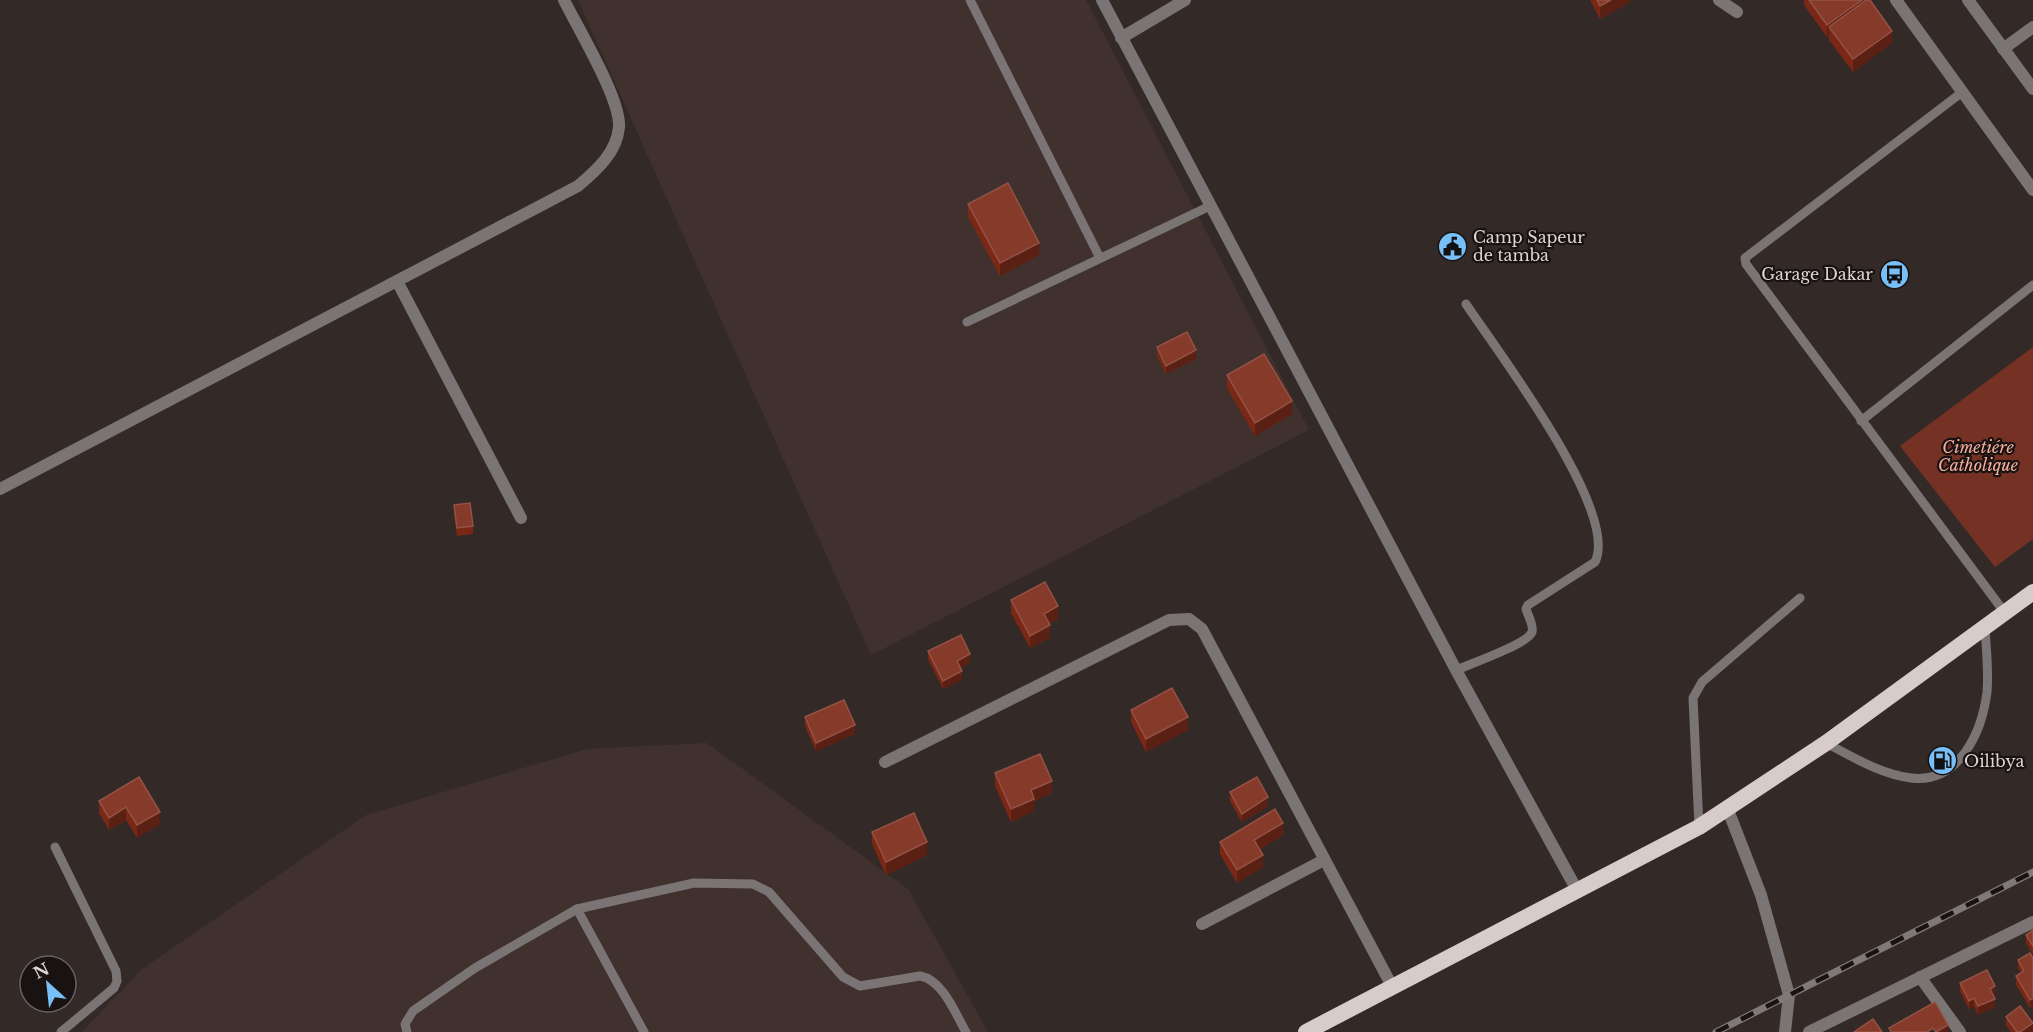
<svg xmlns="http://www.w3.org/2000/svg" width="2033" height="1032" font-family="'Libre Baskerville',serif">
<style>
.built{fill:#41312e}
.green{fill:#753224}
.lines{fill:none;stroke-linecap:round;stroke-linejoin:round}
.service{stroke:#7a7574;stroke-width:9}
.minor{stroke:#7a7574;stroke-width:12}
.trunk{stroke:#d8ccca;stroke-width:16}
.rail-casing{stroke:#817977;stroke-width:7}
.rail{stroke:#181312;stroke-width:4.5;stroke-dasharray:14;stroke-linecap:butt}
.wall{fill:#7b2715}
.shaded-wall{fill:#5a2014}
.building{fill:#863a2a;stroke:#935244;stroke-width:1.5}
.labels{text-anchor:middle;stroke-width:4.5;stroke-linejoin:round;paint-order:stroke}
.poi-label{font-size:16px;fill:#dbd5d4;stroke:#181312;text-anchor:start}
.park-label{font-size:16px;font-style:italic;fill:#fbae9d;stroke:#181312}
</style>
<rect width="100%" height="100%" fill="#332a28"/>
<g class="built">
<path d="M578,0H1086L1309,430L871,655Z"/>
<path d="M707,743L908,889L988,1032H82L142,969L366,815L587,749Z"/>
</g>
<path class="green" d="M2033,347V539L1995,567L1900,446Z"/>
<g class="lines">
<g class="service">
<path d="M970,0L1100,258"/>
<path d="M1961,93L1745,258L1746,264L2005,613"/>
<path d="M967,322L1210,206"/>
<path d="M1861,421L2033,285"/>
<path d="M1456,670C1470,664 1528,644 1532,632C1534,626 1528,615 1526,609L1528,605L1595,562C1620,511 1497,351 1466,304"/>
<path d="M1826,743C1853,757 1880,774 1911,778C1959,784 1982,732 1987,692C1989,670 1986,649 1985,627"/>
<path d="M1699,827L1693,698L1702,682L1800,598"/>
<path d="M55,847L116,971L117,981L114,988L61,1032"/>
<path d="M577,909L644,1032"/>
<path d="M407,1032L405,1024L413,1011L475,968L577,909L694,883L753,884L769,892L843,977L860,986L920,976C943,980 955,1013 966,1032"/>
</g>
<g class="minor">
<path d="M1102,0L1456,670L1578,892"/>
<path d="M1719,0L1737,12"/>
<path d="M1896,0L2033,190"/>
<path d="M1968,0L2033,89"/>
<path d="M1121,38L1185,0"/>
<path d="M2003,49L2033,27"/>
<path d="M397,281L521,518"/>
<path d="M0,489L578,186C597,170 617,152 619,127C621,99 577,27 564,0"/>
<path d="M885,762L1169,620L1189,619L1202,629L1393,988"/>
<path d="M1728,810L1761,895L1789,995L1785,1032"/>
<path d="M1202,924L1324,860"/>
<path d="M1920,977L1960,1032"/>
<path d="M1809,1032L2033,922"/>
</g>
<path class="trunk" d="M1306,1032L1699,827L1826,743L2033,592"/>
<defs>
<path id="rail" d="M1716,1032L2033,872"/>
</defs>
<use href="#rail" class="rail-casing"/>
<use href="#rail" class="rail"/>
</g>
<g class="wall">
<path d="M1590,0H1630V2L1600,19Z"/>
<path d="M1804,0H1870L1892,43L1853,72L1829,40V36L1827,37L1804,5Z"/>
<path d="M968,204L1039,255L1000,276L968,217Z"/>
<path d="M1157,347L1196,359L1166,374L1157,356Z"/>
<path d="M1227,375L1292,414L1255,436L1227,388Z"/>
<path d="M454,505L473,526V534L457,536L454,514Z"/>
<path d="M1011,600L1058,619L1049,624L1050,638L1030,648L1011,613Z"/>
<path d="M928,651L970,663L960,668L962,680L943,689L928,659Z"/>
<path d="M1131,710L1188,730L1146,752L1131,722Z"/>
<path d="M805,717L855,734L816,751L805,726Z"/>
<path d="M995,773L1052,793L1034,801V811L1011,822L995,786Z"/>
<path d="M139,777L160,824L137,838L126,820L109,830L99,813V801Z"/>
<path d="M1230,792L1268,806L1242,822L1230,801Z"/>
<path d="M872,832L927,855L886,875L872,844Z"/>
<path d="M1283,835L1260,849L1263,867L1237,883L1220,854V842Z"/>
<path d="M2033,930V954L2026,943V935Z"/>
<path d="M2033,958V1006L2030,1008L2016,985V976L2021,973L2018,968V960Z"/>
<path d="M1960,983L1995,995L1993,996L1995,1007L1978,1015L1974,1006L1969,1009L1960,991Z"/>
<path d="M2006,1017L2033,1031L2032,1032H2011L2006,1025Z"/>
</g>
<g class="shaded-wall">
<path d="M1611,0H1630V2L1600,19V6Z"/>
<path d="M1862,0H1868L1829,27V36L1827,37V25Z"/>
<path d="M1892,31V43L1853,72V59Z"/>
<path d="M1039,243V255L1000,276V263Z"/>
<path d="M1196,350V359L1166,374V366Z"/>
<path d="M1292,401V414L1255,436V423Z"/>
<path d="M1058,606V619L1044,626V614Z"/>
<path d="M1050,625V638L1030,648V636Z"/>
<path d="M970,654V663L957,670V661Z"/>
<path d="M962,671V680L943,689V681Z"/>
<path d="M1188,717V730L1146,752V739Z"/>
<path d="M855,725V734L816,751V743Z"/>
<path d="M1052,781V793L1034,801V811L1011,822V809L1031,790Z"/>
<path d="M1268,797V806L1242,822V814Z"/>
<path d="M126,807V820L109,830V818Z"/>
<path d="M160,812V824L137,838V825Z"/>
<path d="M1283,823V835L1254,852V840Z"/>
<path d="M927,842V855L886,875V862Z"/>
<path d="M1263,855V867L1237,883V870Z"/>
<path d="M1995,986V995L1990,997V989Z"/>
<path d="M1974,998V1006L1969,1009V1001Z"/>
<path d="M2033,998V1006L2030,1008V1000Z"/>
<path d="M1995,999V1007L1978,1015V1006Z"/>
<path d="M2033,1023V1031L2032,1032H2020Z"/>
<path d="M1948,1025V1032H1936Z"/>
</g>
<g class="building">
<path d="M1597,0H1611L1600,6Z"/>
<path d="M1809,0H1862L1827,25Z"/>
<path d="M1866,0H1870L1892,31L1853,59L1829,27Z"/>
<path d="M1008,183L1039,243L1000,263L968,204Z"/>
<path d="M1187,332L1196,350L1166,366L1157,347Z"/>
<path d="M1264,354L1292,401L1255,423L1227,375Z"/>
<path d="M470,503L473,526L457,528L454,505Z"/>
<path d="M1045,582L1058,606L1044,614L1050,625L1030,636L1011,600Z"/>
<path d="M961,635L970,654L957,661L962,671L943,681L928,651Z"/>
<path d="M1172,688L1188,717L1146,739L1131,710Z"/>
<path d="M844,700L855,725L816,743L805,717Z"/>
<path d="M1040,754L1052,781L1031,790L1034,799L1011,809L995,773Z"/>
<path d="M139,777L160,812L137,825L126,807L109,818L99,801Z"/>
<path d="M1257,777L1268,797L1242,814L1230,792Z"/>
<path d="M1275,809L1283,823L1254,840L1263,855L1237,870L1220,842Z"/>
<path d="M914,813L927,842L886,862L872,832Z"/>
<path d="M2033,930V946L2026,935Z"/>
<path d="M2030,953L2033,958V998L2030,1000L2016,976L2024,971L2018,960Z"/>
<path d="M1987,970L1995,986L1990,989L1995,999L1978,1006L1974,998L1969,1001L1960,983Z"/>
<path d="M1935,1002L1948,1025L1936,1032L1933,1028L1927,1032H1891L1889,1028Z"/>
<path d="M2020,1006L2033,1023L2020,1032H2017L2006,1017Z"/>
<path d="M1873,1019L1882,1032H1854Z"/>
</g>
<defs>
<symbol id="civic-disc" viewBox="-11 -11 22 22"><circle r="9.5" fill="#78bff7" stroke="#181312"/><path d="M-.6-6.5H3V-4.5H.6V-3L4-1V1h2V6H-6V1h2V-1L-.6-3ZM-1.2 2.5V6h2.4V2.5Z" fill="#111"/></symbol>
<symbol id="bus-disc" viewBox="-11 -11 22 22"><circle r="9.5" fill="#78bff7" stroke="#181312"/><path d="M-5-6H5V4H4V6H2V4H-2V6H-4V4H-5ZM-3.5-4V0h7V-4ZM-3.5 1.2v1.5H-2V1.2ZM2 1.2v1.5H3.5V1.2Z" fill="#111"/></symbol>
<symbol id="fuel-disc" viewBox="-11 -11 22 22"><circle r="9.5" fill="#78bff7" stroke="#181312"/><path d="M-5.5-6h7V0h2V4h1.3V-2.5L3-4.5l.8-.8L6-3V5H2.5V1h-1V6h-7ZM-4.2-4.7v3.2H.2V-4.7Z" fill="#111"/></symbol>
</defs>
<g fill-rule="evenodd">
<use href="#civic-disc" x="1436" y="230" width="33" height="33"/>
<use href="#bus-disc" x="1878" y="258" width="33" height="33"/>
<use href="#fuel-disc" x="1926" y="744" width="33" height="33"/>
</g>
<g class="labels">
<g class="poi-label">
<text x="1473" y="243">Camp Sapeur<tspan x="1473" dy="18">de tamba</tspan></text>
<text x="1873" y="280" text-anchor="end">Garage Dakar</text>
<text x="1964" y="767">Oilibya</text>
</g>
<g class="park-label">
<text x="1978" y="453">Cimetiére<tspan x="1978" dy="18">Catholique</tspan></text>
</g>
</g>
<g transform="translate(48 984) rotate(333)"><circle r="28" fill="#181312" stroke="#666160" stroke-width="1.5"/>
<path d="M0-4.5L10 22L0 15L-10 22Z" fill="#78bff7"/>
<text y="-9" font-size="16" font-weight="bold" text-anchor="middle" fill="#dbd5d4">N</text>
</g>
</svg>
